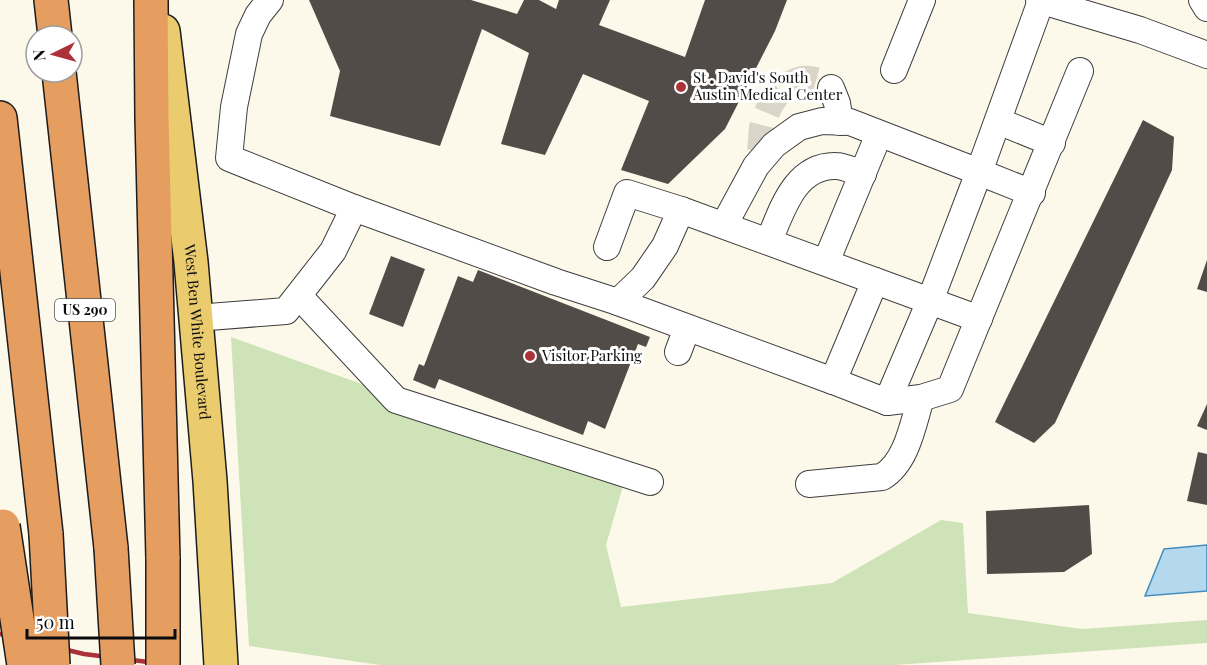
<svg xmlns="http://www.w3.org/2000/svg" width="1207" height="665" font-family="'Playfair Display',serif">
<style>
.green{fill:#cee3b8}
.water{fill:#b4d9ef;stroke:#438dbe;stroke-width:1.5}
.building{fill:#524c48}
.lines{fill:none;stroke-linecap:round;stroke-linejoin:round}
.minor-tunnel{stroke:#d9d5c9;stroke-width:26;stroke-dasharray:26 13;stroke-linecap:butt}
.minor-casing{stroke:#3e3e3e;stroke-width:28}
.major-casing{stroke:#1c1c1c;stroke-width:36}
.highway-casing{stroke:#1c1c1c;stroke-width:36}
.minor{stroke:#fff;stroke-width:26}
.major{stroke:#eacb6d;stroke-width:33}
.highway{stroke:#e59d60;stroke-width:33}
.rail{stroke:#ab3238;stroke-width:4.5}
.highway-bridge-casing{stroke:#1c1c1c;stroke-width:36;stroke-linecap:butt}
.highway-bridge{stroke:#e59d60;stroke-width:33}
.poi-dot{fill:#ab3238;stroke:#fff;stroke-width:2}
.labels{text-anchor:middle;stroke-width:6;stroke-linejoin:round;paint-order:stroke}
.shield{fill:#fff;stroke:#545454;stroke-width:1.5}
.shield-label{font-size:14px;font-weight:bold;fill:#0b0b0b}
.poi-label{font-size:15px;fill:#0b0b0b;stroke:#fff;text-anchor:start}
.street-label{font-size:15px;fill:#0b0b0b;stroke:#fff}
</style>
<rect width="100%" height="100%" fill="#fdf9ea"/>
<path class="green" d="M231,337L625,479L606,545L621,607L832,583L941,520L963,523L968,613L1082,629L1207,620V643L895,665H380L249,646Z"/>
<path class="water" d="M1207,545V591L1145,596L1164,549Z"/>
<g class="building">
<path d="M309,0H471L517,14L524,0H539L556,9L559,0H610L599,25L685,57L705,0H787L775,31L725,129L668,184L621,170L649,101L583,74L545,155L501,144L529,53L482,29L440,146L330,116L340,71Z"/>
<path d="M1143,120L1174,137L1172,170L1055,423L1034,443L995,422Z"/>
<path d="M391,256L425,269L403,327L369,314Z"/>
<path d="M1207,260V292L1197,289Z"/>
<path d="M478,270L650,337L646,347L638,344L605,429L588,421L583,435L439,379L435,389L413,380L419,364L424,366L458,276L473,282Z"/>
<path d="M1207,404V430L1197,426Z"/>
<path d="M1198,452L1207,454V505L1187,501Z"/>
<path d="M1089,505L1092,554L1064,572L987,574L986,511Z"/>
</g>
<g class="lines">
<path class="minor-tunnel" d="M760,151C761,143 761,135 762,128C769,94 798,63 831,88"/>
<defs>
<g id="minor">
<path d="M1039,0L1140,30L1207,55"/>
<path d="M1202,0L1207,8"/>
<path d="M894,70L922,0"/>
<path d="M831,88L837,103L840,122"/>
<path d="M998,121L1052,143"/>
<path d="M354,208L556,282L618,302L643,278L665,246L681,210L930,301L979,172L1032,193"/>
<path d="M724,225L756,166L774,145L799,127L822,121L850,122L979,172L1041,1"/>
<path d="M769,241C782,210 795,165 836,166C845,166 855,172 863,174"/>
<path d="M607,247L627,193L681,210"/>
<path d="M826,262L879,134"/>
<path d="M875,281L833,381L887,402L921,398L950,389L1080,71"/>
<path d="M299,296L396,400L650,482"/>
<path d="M618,302L833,381"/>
<path d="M196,318L286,311L333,251L354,208L229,158L234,107L249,34L258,15L270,0"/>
<path d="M678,352L687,328"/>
<path d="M887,402L930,301L979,319"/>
<path d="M809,484L882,477C907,462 913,424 921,398"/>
</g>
<g id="major">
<path id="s1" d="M163,31L191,262L210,481L221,665"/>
</g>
<g id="highway">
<path d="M51,0L55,36"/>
<path d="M151,0L152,118L163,559"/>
<path d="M59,72L111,548"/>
<path d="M0,118L46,534"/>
</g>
</defs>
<use href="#minor" class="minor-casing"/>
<use href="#major" class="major-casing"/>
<use href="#highway" class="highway-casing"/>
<use href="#minor" class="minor"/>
<use href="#major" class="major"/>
<use href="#highway" class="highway"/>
<path class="rail" d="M0,634L84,654L172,665"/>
<defs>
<g id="highway-bridge">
<path d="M3,526L24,665"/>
<path d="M46,534L53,665"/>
<path d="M111,548L118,665"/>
<path d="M163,559V665"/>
</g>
</defs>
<use href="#highway-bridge" class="highway-bridge-casing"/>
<use href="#highway-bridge" class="highway-bridge"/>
</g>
<g class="poi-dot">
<circle cx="681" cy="87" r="6"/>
<circle cx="530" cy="356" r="6"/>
</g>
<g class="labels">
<rect class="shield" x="55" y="299" width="60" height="22" rx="4.5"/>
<g class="shield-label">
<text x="85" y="315">US 290</text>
</g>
<g class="poi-label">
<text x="693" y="83">St . David's South<tspan x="693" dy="17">Austin Medical Center</tspan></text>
<text x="542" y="361">Visitor Parking</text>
</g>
<g class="street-label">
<text dy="5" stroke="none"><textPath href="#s1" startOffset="303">West Ben White Boulevard</textPath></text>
</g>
</g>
<g transform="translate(54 54) rotate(265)"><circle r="28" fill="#ffffff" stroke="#9d9d9d" stroke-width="1.5"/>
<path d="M0-4.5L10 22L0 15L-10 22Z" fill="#ab3238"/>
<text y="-9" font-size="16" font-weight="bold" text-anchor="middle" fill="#0b0b0b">N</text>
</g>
<path d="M27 629v9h148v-9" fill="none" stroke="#0b0b0b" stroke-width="3"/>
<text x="36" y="629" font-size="18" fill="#0b0b0b" stroke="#ffffff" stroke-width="4.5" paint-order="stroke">50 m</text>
</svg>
